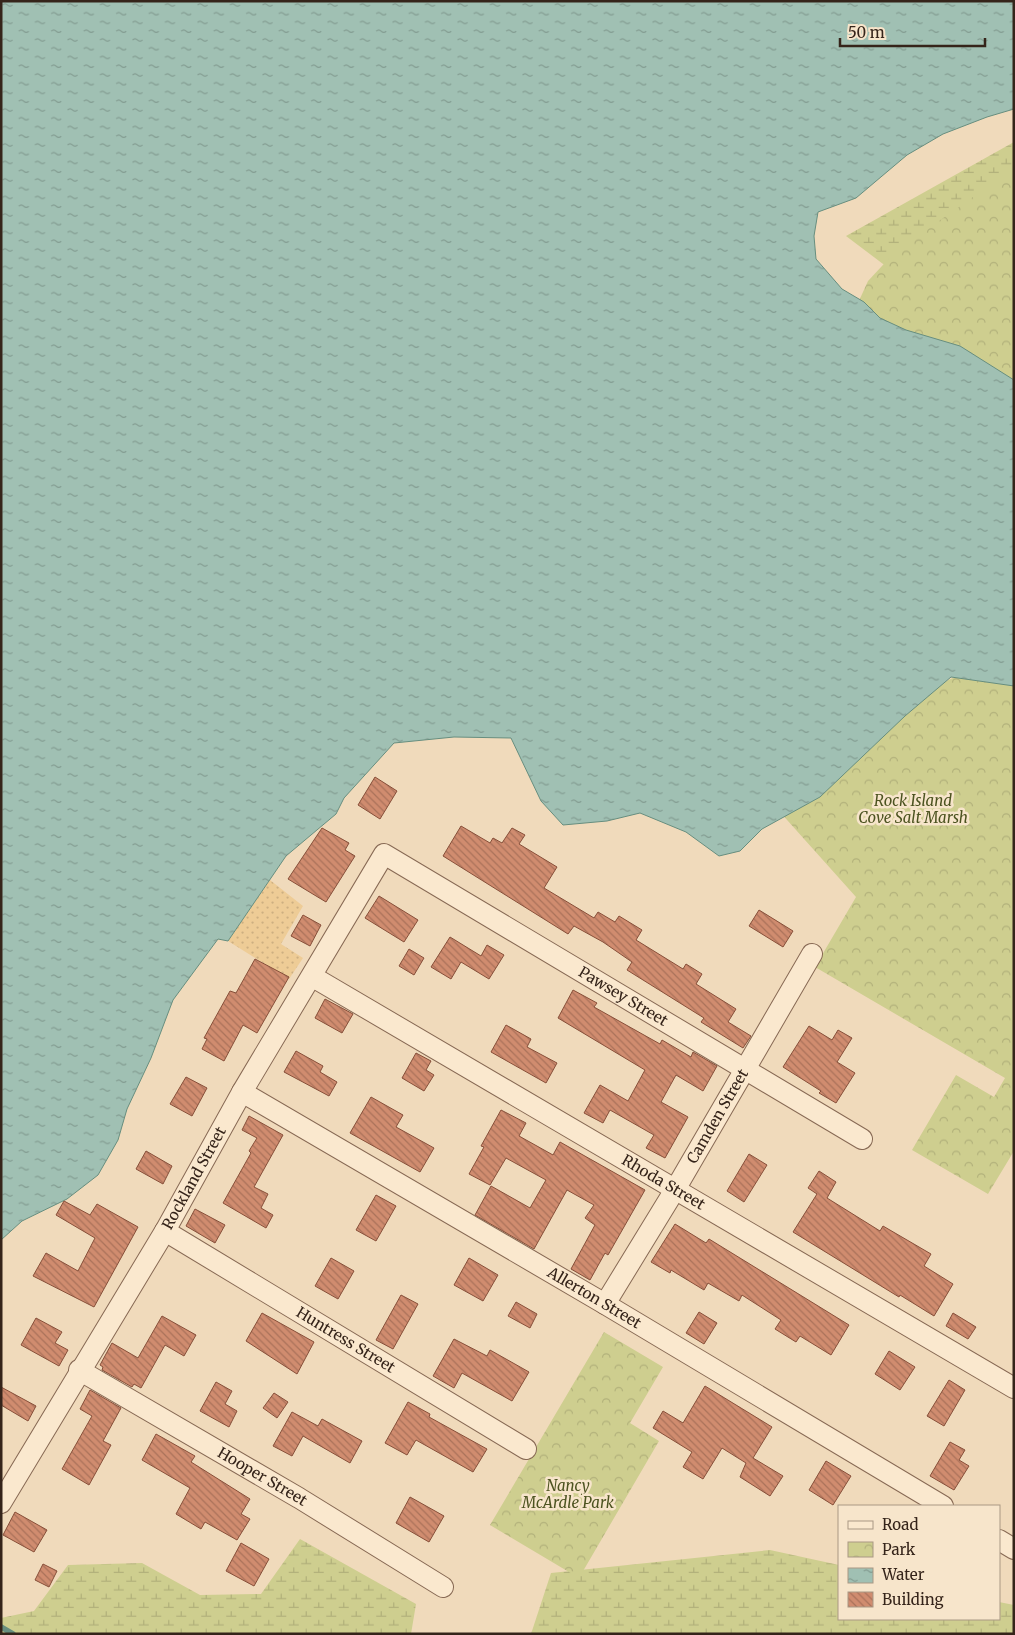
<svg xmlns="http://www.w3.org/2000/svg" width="1015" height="1635" font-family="Merriweather,serif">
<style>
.wetland{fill:url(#wetland-marsh)}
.sand{fill:url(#sand-dots)}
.park{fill:url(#park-crowns)}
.water{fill:url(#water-ripples);stroke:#678e7f}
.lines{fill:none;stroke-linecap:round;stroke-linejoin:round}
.stream{stroke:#678e7f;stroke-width:5.5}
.building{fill:url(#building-back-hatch);stroke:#874f39}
.minor-casing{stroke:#876954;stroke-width:22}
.minor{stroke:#fae8ce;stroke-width:20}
.labels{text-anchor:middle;stroke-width:5;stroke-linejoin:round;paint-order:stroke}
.park-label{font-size:15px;font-style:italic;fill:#4c5320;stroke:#f7e5cb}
.street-label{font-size:15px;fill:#35241a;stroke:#f7e5cb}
</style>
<defs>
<pattern id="wetland-marsh" width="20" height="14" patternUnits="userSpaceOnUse" patternTransform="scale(1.25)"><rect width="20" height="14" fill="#cece8f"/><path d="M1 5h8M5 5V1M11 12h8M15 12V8" fill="none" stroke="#b2b17b"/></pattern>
<pattern id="sand-dots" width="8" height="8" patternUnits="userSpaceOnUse" patternTransform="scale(1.25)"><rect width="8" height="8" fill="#eecc96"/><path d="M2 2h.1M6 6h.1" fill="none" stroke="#cdaf81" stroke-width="1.8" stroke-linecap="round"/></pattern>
<pattern id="park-crowns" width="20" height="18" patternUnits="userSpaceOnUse" patternTransform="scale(1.25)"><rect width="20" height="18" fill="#cece8f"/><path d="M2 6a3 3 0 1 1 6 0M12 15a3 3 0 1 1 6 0" fill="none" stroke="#b2b17b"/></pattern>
<pattern id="water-ripples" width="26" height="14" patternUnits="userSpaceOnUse" patternTransform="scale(1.25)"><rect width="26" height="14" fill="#a0c0b3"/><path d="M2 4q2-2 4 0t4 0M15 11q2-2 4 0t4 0" fill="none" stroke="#839c91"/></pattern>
<pattern id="building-back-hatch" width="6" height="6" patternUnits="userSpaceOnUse" patternTransform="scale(1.25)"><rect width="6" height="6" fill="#d08c6f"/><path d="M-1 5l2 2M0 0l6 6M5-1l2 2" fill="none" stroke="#aa725a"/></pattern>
</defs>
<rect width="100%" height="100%" fill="#f0dabb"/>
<g class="wetland">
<path d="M1014,142V363L846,236Z"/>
<path d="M300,1539L416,1604L411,1634H1V1618L34,1611L68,1565L142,1563L200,1595L261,1594Z"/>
<path d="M770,1550L839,1565V1619H999V1602L1014,1605V1634H531L551,1573Z"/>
</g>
<path class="sand" d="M270,880L303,906L281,944L303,958L289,979L228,941Z"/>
<g class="park">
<path d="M1014,168V416L891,335L858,303L868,281L895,252Z"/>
<path d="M1014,652V1151L988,1194L912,1150L956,1075L994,1097L1005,1078L815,967L856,897L753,782L927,689Z"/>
<path d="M604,1332L663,1367L630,1423L659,1441L579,1578L490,1525Z"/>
</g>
<path class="water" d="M1,1H1014V109L987,117L943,134L907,155L856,198L818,212L814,236L816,259L842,289L864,302L880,318L906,330L960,346L1014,380V686L951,677L905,716L820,797L762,829L740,851L719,856L686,832L640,813L607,821L563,825L541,801L511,738L454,737L394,743L344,798L336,814L286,856L228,941L218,939L173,1000L151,1058L127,1109L118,1140L98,1175L67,1199L22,1221L1,1240Z"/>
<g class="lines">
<path class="stream" d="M1,1627L13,1634"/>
</g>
<g class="building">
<path d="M375,777L397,791L380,819L358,805Z"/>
<path d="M461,826L490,843L493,838L502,843L512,828L525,835L519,844L557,867L544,888L594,918L598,912L615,922L619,916L642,930L636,940L683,969L686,964L702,974L696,984L736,1009L728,1022L751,1036L743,1048L701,1022L704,1018L627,970L632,962L603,942L574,926L568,934L443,856Z"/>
<path d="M322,828L349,843L345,850L355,856L326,902L288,879Z"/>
<path d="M379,896L418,920L404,942L365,918Z"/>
<path d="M759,910L793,931L783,947L749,926Z"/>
<path d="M303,915L321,925L310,946L291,936Z"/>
<path d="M450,937L481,956L487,945L504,955L489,979L461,962L451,979L431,967Z"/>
<path d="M409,949L424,958L414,975L399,966Z"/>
<path d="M255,959L289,977L257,1033L243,1025L224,1061L202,1049L207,1039L204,1038L230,991L236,993Z"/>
<path d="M573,990L597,1003L594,1007L660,1044L662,1040L691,1057L693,1052L717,1066L703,1091L676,1075L661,1102L688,1117L665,1158L646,1148L654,1135L610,1110L603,1123L584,1113L600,1085L628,1101L645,1070L558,1018Z"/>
<path d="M325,999L353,1014L342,1033L315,1018Z"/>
<path d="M506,1025L531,1039L527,1047L557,1063L546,1083L491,1052Z"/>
<path d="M809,1026L832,1040L838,1030L852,1038L837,1062L855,1073L836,1103L819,1093L821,1091L783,1067Z"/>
<path d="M296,1051L323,1066L320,1072L337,1082L329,1096L284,1072Z"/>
<path d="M416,1053L431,1061L426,1070L434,1075L424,1091L402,1078Z"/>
<path d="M186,1077L207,1088L192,1116L170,1104Z"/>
<path d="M371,1097L403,1115L396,1127L434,1148L420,1172L350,1133Z"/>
<path d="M501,1110L526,1123L519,1136L553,1155L560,1142L645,1190L608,1255L605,1253L590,1280L571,1269L595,1225L585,1218L594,1205L567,1190L534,1249L475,1215L491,1186L530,1208L546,1180L506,1158L490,1185L469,1174L484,1147L481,1146Z"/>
<path d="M249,1116L283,1135L254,1187L268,1194L261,1208L273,1215L266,1228L223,1203L251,1153L249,1151L257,1138L242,1130Z"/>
<path d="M146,1151L172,1166L163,1184L136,1169Z"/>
<path d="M749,1154L767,1165L744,1202L727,1191Z"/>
<path d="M819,1171L836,1182L827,1198L880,1231L883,1226L931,1254L924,1266L953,1284L934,1316L900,1295L899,1297L793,1232L817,1194L808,1188Z"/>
<path d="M376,1195L396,1206L376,1241L356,1230Z"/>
<path d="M64,1201L90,1215L97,1204L138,1227L94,1307L33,1276L46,1253L78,1271L95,1238L56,1215Z"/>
<path d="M195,1209L225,1225L215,1243L186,1226Z"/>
<path d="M675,1224L706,1243L709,1239L849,1325L831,1355L800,1336L796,1342L775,1329L781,1320L742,1295L739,1301L708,1283L704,1290L671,1270L670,1273L651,1262Z"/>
<path d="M331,1258L354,1271L338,1299L315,1286Z"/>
<path d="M469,1258L498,1275L483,1301L454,1285Z"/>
<path d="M401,1295L418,1304L393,1349L376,1340Z"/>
<path d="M516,1302L537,1314L530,1328L508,1316Z"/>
<path d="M699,1312L717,1323L704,1344L686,1333Z"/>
<path d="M262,1313L314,1342L297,1374L246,1341Z"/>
<path d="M953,1313L976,1327L968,1339L946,1326Z"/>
<path d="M162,1316L196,1335L184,1356L165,1345L141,1388L134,1384L132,1387L102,1370L103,1367L100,1365L112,1343L138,1358Z"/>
<path d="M36,1318L62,1332L55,1343L68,1350L59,1366L21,1345Z"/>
<path d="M454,1339L487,1356L490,1350L529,1372L512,1401L462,1373L454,1388L433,1376Z"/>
<path d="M889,1351L915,1367L900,1390L875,1374Z"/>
<path d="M949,1380L965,1390L944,1426L927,1416Z"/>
<path d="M216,1382L232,1391L225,1404L237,1411L229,1427L200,1411Z"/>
<path d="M705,1386L772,1427L753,1458L783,1476L770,1496L740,1477L746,1463L722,1448L703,1479L683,1467L692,1452L653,1428L663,1411L683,1423Z"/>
<path d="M1,1387L36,1406L28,1421L1,1405Z"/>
<path d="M90,1390L121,1408L103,1441L111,1445L89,1485L62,1469L92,1416L80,1409Z"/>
<path d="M274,1393L288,1402L277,1418L263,1408Z"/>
<path d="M408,1402L430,1414L429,1417L487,1449L473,1472L416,1440L407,1455L385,1443Z"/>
<path d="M292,1412L318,1426L322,1419L362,1441L350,1463L303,1436L292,1456L273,1446Z"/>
<path d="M156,1434L195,1456L191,1462L250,1499L241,1514L250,1519L237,1540L205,1522L201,1529L176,1514L190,1488L142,1460Z"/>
<path d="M950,1442L965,1450L959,1460L969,1466L954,1490L930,1476Z"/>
<path d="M826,1461L851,1476L833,1505L809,1490Z"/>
<path d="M410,1497L444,1516L429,1542L396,1523Z"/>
<path d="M15,1512L47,1530L34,1552L3,1535Z"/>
<path d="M241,1543L269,1559L254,1586L226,1571Z"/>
<path d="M43,1564L57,1571L49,1587L35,1580Z"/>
</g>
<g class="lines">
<defs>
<g id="minor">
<path id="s1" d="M313,977L1014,1388"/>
<path id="s2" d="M242,1092L605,1304L943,1506"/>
<path id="s3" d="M165,1231L526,1449"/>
<path id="s4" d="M605,1304L676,1188L812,954"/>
<path id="s5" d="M79,1370L299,1498L443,1587"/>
<path id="s6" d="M1,1503L165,1231L242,1092L384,854L862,1139"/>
<path d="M999,1540L1014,1549"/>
</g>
</defs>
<use href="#minor" class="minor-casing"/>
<use href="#minor" class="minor"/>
</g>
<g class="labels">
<g class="park-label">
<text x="913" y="806">Rock Island<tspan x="913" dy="17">Cove Salt Marsh</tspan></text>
<text x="568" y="1491">Nancy<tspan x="568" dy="17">McArdle Park</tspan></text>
</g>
<g class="street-label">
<text dy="5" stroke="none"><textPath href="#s6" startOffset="1032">Pawsey Street</textPath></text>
<text dy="5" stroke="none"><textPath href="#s4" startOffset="219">Camden Street</textPath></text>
<text dy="5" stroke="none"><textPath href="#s6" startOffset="378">Rockland Street</textPath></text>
<text dy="5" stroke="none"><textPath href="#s1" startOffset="406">Rhoda Street</textPath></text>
<text dy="5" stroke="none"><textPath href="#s2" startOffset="408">Allerton Street</textPath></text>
<text dy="5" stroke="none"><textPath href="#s3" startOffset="211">Huntress Street</textPath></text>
<text dy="5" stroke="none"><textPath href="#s5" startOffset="212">Hooper Street</textPath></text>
</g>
</g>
<rect width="1015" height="1635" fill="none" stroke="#35241a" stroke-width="5"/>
<rect x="838" y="1505" width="162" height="115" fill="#f7e5cb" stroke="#a99884"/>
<rect x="848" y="1521" width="25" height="8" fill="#fae8ce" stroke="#a99884"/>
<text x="882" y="1530" font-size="15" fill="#35241a">Road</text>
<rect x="848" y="1542" width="25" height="15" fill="url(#park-crowns)" stroke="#a99884"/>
<text x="882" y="1555" font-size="15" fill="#35241a">Park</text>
<rect x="848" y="1568" width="25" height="15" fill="url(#water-ripples)" stroke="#a99884"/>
<text x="882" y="1580" font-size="15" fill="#35241a">Water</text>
<rect x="848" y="1592" width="25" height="15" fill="url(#building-back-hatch)" stroke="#a99884"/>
<text x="882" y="1605" font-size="15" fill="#35241a">Building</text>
<path d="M840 38v8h145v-8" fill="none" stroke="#35241a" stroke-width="2.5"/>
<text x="848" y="38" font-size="15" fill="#35241a" stroke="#f7e5cb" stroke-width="4" paint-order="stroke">50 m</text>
</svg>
